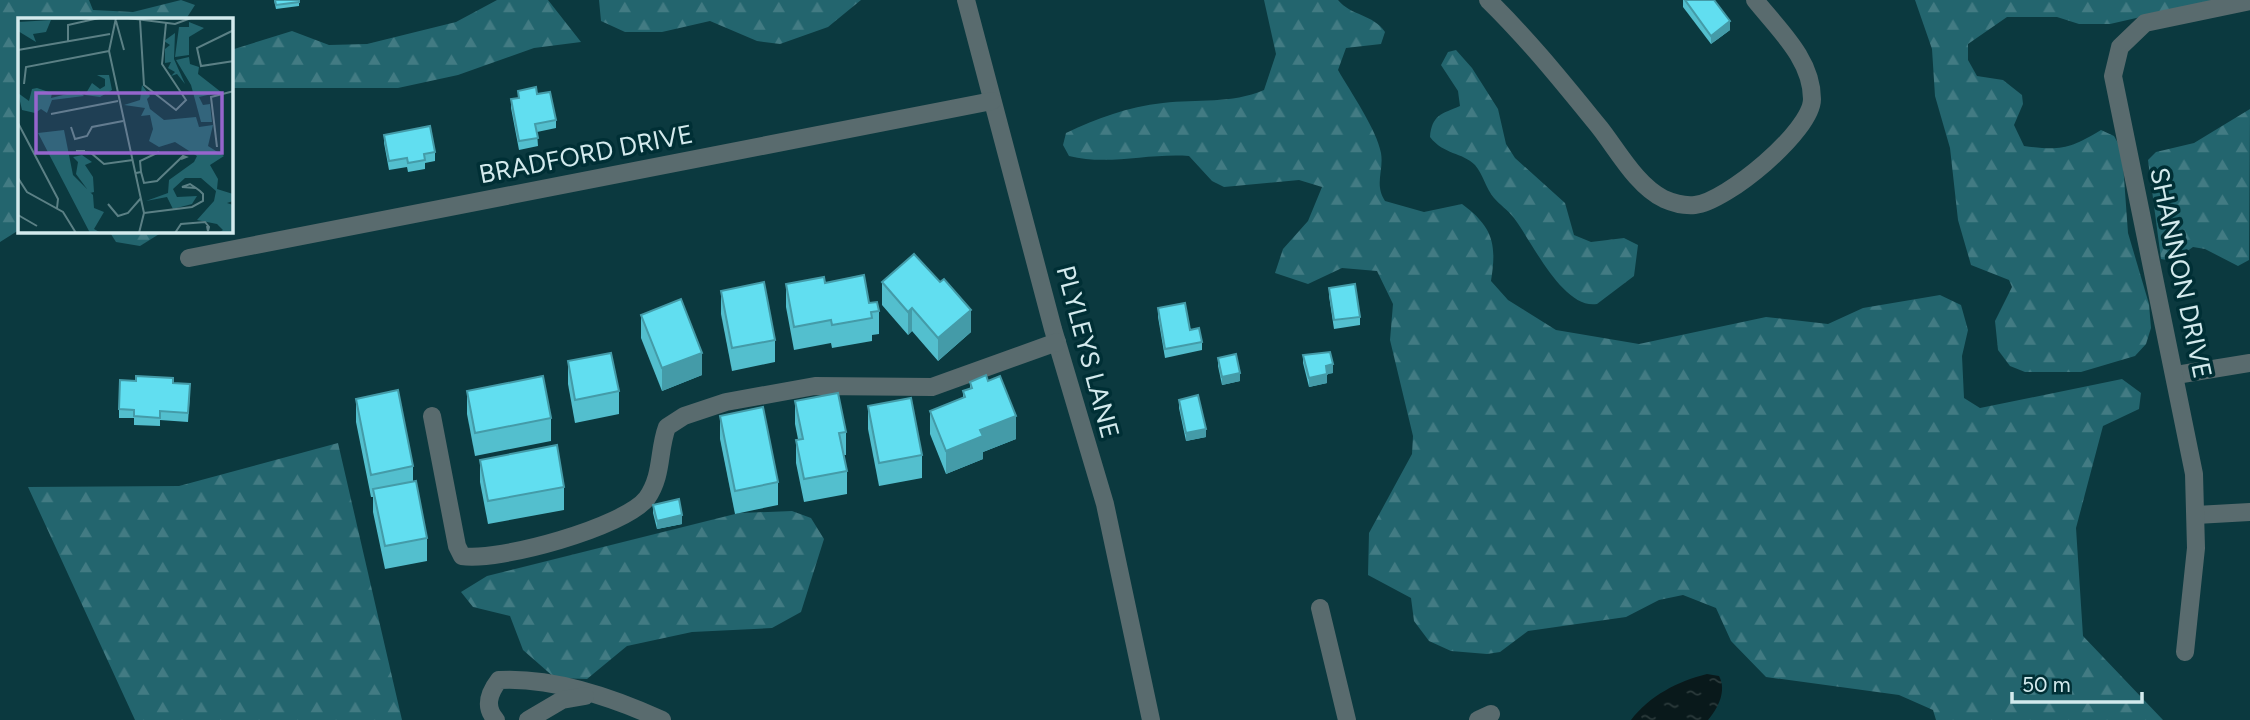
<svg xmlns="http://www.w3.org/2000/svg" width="2250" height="720" font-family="Figtree,sans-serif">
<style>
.forest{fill:url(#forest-firs)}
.water{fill:url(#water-ripples)}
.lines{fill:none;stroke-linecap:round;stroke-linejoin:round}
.minor{stroke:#596b6e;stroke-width:18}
.wall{fill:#53bfce}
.shaded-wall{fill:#449ba8}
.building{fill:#61def0;stroke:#449ba8;stroke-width:2}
.labels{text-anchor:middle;stroke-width:7;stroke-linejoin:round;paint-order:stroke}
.street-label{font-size:26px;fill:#d3eaed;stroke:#002f35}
.inset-road{fill:none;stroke:#5b8085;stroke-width:2}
.view{fill:#9565cd;fill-opacity:0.15;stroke:#9565cd;stroke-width:3.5}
.inset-edge{fill:none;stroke:#d3eaed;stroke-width:3.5}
</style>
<defs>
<pattern id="forest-firs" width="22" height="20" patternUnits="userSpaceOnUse" patternTransform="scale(1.75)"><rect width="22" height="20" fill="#23656e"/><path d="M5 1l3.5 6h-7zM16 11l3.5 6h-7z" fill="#427b83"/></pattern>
<pattern id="water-ripples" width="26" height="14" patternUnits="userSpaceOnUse" patternTransform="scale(1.75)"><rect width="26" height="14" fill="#09191b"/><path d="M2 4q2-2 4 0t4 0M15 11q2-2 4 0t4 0" fill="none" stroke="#2c3b3c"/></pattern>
</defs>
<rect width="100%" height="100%" fill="#0b393f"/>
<g class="forest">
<path d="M0,0H89L93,10L133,12L181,0L195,5L186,19H19V230L0,242Z"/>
<path d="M497,0H548L581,42L534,48L458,75L398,88H231V50L292,31L329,45L367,44L456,22Z"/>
<path d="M599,0H861L828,27L780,44L757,41L710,21L662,32H625L601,21Z"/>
<path d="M1264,0H1338C1351,16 1373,14 1385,32L1381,44L1346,48L1338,70C1350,91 1377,130 1381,153C1384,171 1374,184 1385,201L1424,212L1462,204C1493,227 1497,244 1491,281L1508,300L1556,330L1639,344L1766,317L1828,324L1863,308L1940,295L1961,305L1968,330L1962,356L1964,398L1980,408L2122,379L2141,393L2139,409L2103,426L2076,528L2083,636L2163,720H1936L1933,710L1899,695L1766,677L1731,641L1716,608L1683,595L1659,600L1626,617L1528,631L1500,652L1487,654L1451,651L1429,641L1414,621L1411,598L1368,575L1369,533L1412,454L1413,436L1390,340L1393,304L1377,271L1342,268L1308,284L1275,273L1283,249L1308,221L1322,187L1299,180L1224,187L1212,181L1189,156C1148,153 1108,166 1069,156L1063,145L1066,133C1098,118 1127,107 1163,103C1198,99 1231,104 1264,90L1276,54Z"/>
<path d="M1915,0H2215L2110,24H2079L2057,17H2007L1968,44V60L1977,76L2003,80L2022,95L2023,104L2014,125L2024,146C2061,151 2069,149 2101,130L2114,136L2122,150L2128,233L2149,304L2151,328L2146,344L2135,356L2081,372H2025L2010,366L1998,350L1995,321L2012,287L2009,280L1971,265L1958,220L1950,148L1935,96L1932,49Z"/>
<path d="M1456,50L1472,68L1498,109L1506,144L1515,158L1565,203L1574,235L1591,242L1624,238L1638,245L1634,276L1597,304C1563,310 1531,240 1514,218C1508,210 1500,205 1494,198C1486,189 1483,174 1475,165C1462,152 1444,155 1430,137C1432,115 1441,114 1460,106L1458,91L1441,65L1448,52Z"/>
<path d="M2250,109L2249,260L2238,266L2205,249L2193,247L2173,261L2161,259L2148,160L2156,152L2194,143Z"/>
<path d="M109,231H164L140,246L116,242Z"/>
<path d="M338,443L402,720H135L28,487L179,486Z"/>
<path d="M792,511L811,518L824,539L801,612L772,628L692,632L627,646L587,679L555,678L523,650L510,616L473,607L461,592L487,576L739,513Z"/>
</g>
<path class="water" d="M1707,674L1719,676C1727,691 1718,708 1708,720H1631C1649,696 1678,681 1707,674Z"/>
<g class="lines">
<g class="minor">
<path d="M966,0L1053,329L1105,504L1151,720"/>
<path d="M1488,0C1529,40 1564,84 1600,128C1618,151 1637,186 1664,199C1673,203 1685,206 1695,205C1726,202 1812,131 1812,99C1812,59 1778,29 1755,0"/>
<path d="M189,258L992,101"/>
<path d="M2176,375L2250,363"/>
<path d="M432,416L457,546L462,556C498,562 625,527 647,498C663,475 658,451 667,427L684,416L726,402L815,386L932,387L1057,342"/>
<path d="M2196,515L2250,512"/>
<path d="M1320,608L1347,720"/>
<path d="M2185,652L2196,548L2194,474L2113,76L2120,47L2145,23L2250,1"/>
<path d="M496,720C484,707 489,693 499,680C552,677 614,698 662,720"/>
<path d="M528,720L562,700L585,696"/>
<path d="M1478,720L1491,714"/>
</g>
</g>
<g class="wall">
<path d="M274,0H299V6L276,9Z"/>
<path d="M1683,0H1714L1730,30L1711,44L1683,7Z"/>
<path d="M518,91L537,94L556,120V128L537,132L538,146L519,150L511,108V99L518,98Z"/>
<path d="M384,135L435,152V161L425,163V169L408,172L407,167L389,170L384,143Z"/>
<path d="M882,282L971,332L938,361L912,331L908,335L882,305Z"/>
<path d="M825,283L869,303L879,311V334L872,335V341L832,348L831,343L794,350L786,307V284Z"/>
<path d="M1329,288L1360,317V325L1334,329L1329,296Z"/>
<path d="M721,291L775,340V362L732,371L721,314Z"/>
<path d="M1158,308L1190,330L1202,342V350L1165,358L1158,317Z"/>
<path d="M641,315L702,375L662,391L641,338Z"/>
<path d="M1303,355L1333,373L1327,374V383L1309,387L1303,363Z"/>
<path d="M1218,358L1240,381L1222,385L1218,366Z"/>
<path d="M568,361L619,391V414L575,423L568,384Z"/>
<path d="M970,382L1016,439L983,452V459L946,474L930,434V411L963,398V391L970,389Z"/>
<path d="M467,391L551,418V441L475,456L467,414Z"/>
<path d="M190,393L188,422L160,420V426L134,425V418H119V409Z"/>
<path d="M356,399L413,466V481L427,538V561L385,569L373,512V497H371L356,422Z"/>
<path d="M1179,400L1206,437L1186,441L1179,408Z"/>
<path d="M795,401L846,432V455H844L847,471V494L804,502L796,463V440L798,439L795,424Z"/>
<path d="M868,406L922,455V478L879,486L868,429Z"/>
<path d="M720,416L778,482V505L735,514L720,439Z"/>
<path d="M480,460L564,487V510L488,524L480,482Z"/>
<path d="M653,505L682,524L657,529L653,513Z"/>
</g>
<g class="shaded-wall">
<path d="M1730,21V30L1711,44V36Z"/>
<path d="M912,308V331L908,335V312Z"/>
<path d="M971,310V332L938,361V338Z"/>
<path d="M702,353V375L662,391V368Z"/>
<path d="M1333,364V373L1327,374V383L1309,387V378L1326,366Z"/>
<path d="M1240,373V381L1222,385V377Z"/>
<path d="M1016,416V439L983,452V459L946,474V451L980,430Z"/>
<path d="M1206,429V437L1186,441V433Z"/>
<path d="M682,515V524L657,529V521Z"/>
</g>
<g class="building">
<path d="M275,0H299V2L276,5Z"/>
<path d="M1685,0H1714L1730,21L1711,36Z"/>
<path d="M536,87L537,94L550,92L556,120L535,124L538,138L519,141L511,99L519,98L518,91Z"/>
<path d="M430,126L435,152L424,154L425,160L408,163L407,158L389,161L384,135Z"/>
<path d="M914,254L940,282L944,279L971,310L938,338L912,308L908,312L882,282Z"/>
<path d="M864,275L869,303L877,302L879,311L871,312L872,318L832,325L831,320L794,327L786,284L824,277L825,283Z"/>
<path d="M764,282L775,340L732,348L721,291Z"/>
<path d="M1355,284L1360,317L1334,320L1329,288Z"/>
<path d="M681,299L702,353L662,368L641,315Z"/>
<path d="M1185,303L1190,330L1199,328L1202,342L1165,349L1158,308Z"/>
<path d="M1330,352L1333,364L1326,366L1327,374L1309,378L1303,355Z"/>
<path d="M611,353L619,391L575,400L568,361Z"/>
<path d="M1236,354L1240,373L1222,377L1218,358Z"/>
<path d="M986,375L988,381L1000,376L1016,416L980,430L983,436L946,451L930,411L965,397L963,391L972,388L970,382Z"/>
<path d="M136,376L173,378V383L190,384L188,413L160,411V418L134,416V410L119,409L120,380L136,381Z"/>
<path d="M543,376L551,418L475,433L467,391Z"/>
<path d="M398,390L413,466L371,475L356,399Z"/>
<path d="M838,393L846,432L839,433L847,471L804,479L796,440L803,439L795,401Z"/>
<path d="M1198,395L1206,429L1186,433L1179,400Z"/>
<path d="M911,398L922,455L879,463L868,406Z"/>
<path d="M763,407L778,482L735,491L720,416Z"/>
<path d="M557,445L564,487L488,501L480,460Z"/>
<path d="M416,481L427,538L385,546L373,489Z"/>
<path d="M679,499L682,515L657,521L653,505Z"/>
</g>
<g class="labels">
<g class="street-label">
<text transform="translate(586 154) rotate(-11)" y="9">BRADFORD DRIVE</text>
<text transform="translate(2181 273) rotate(78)" y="9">SHANNON DRIVE</text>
<text transform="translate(1088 352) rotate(75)" y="9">PLYLEYS LANE</text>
</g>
</g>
<g transform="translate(18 18)">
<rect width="215" height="215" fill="#0b393f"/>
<path d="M33,2L28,14L15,16L18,24L0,13V4ZM171,4L186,10L171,19V37L157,39L161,9H171ZM157,15L156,41L167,66L159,56L153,58L157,54L150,50L153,44L147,45V31L152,27L146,23ZM171,39L172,46L181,49L180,56L203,74L181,79L185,87L192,86L194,104H183L173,67L158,42ZM79,57H91L94,72L82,79L67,77L74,65L82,71L87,68V61ZM124,67L132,78L129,81L132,91L146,102L178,99L181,109L195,107L190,128L206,138L192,147L200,161L199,171L215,176V183L209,185L215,187V215H200L205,212L199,206L179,202L196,183L198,173L183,160H167L155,171L159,179L179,178L174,186L155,191L149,179L128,183L150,175L151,162L176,144L179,138L157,124L141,129L131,123L135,111L132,97L123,98L127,90L106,87L122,82ZM19,70L34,75L33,80L61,73L66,78L34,82L29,95L23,91L17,95L4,92L0,75L11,83L14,71ZM46,112L55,157L75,177L76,190L86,194L76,211L83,215H72L20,115ZM64,137L74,144L67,147L75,159L76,174L72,175L58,156L60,144L55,139Z" fill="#23656e"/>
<path class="inset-road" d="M98,0L91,33L126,195L121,215M110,0L157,6L173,0M122,2L126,67L158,92L168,82L144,46L148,5M98,3L106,32M216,12L179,30L183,48L216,43M50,23V7L81,0M0,32L92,16M6,66L8,49L91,33M33,96L100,83M0,105L40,181L39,190M53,109L57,121L69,118L74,109L105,103M199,129L193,79L216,73M67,133H58L73,135L86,146L115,142M123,154L122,143L141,134M118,155L123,154L126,165L139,163L165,138L168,139L163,141M0,160L9,174L45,194L58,215M90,186L100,198L110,195L123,180M126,195L174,189L185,183V176L182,173L178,170L172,166L164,169L178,170M0,197L19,208M157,215L163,206L187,204L191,209L190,213L189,208"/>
<path class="view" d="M18,75H204V135H18Z"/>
<rect width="215" height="215" class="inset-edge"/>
</g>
<path d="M2012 692v10h130v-10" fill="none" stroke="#d3eaed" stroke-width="3.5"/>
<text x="2022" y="692" font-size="21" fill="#d3eaed" stroke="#002f35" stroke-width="5" paint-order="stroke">50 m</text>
</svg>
